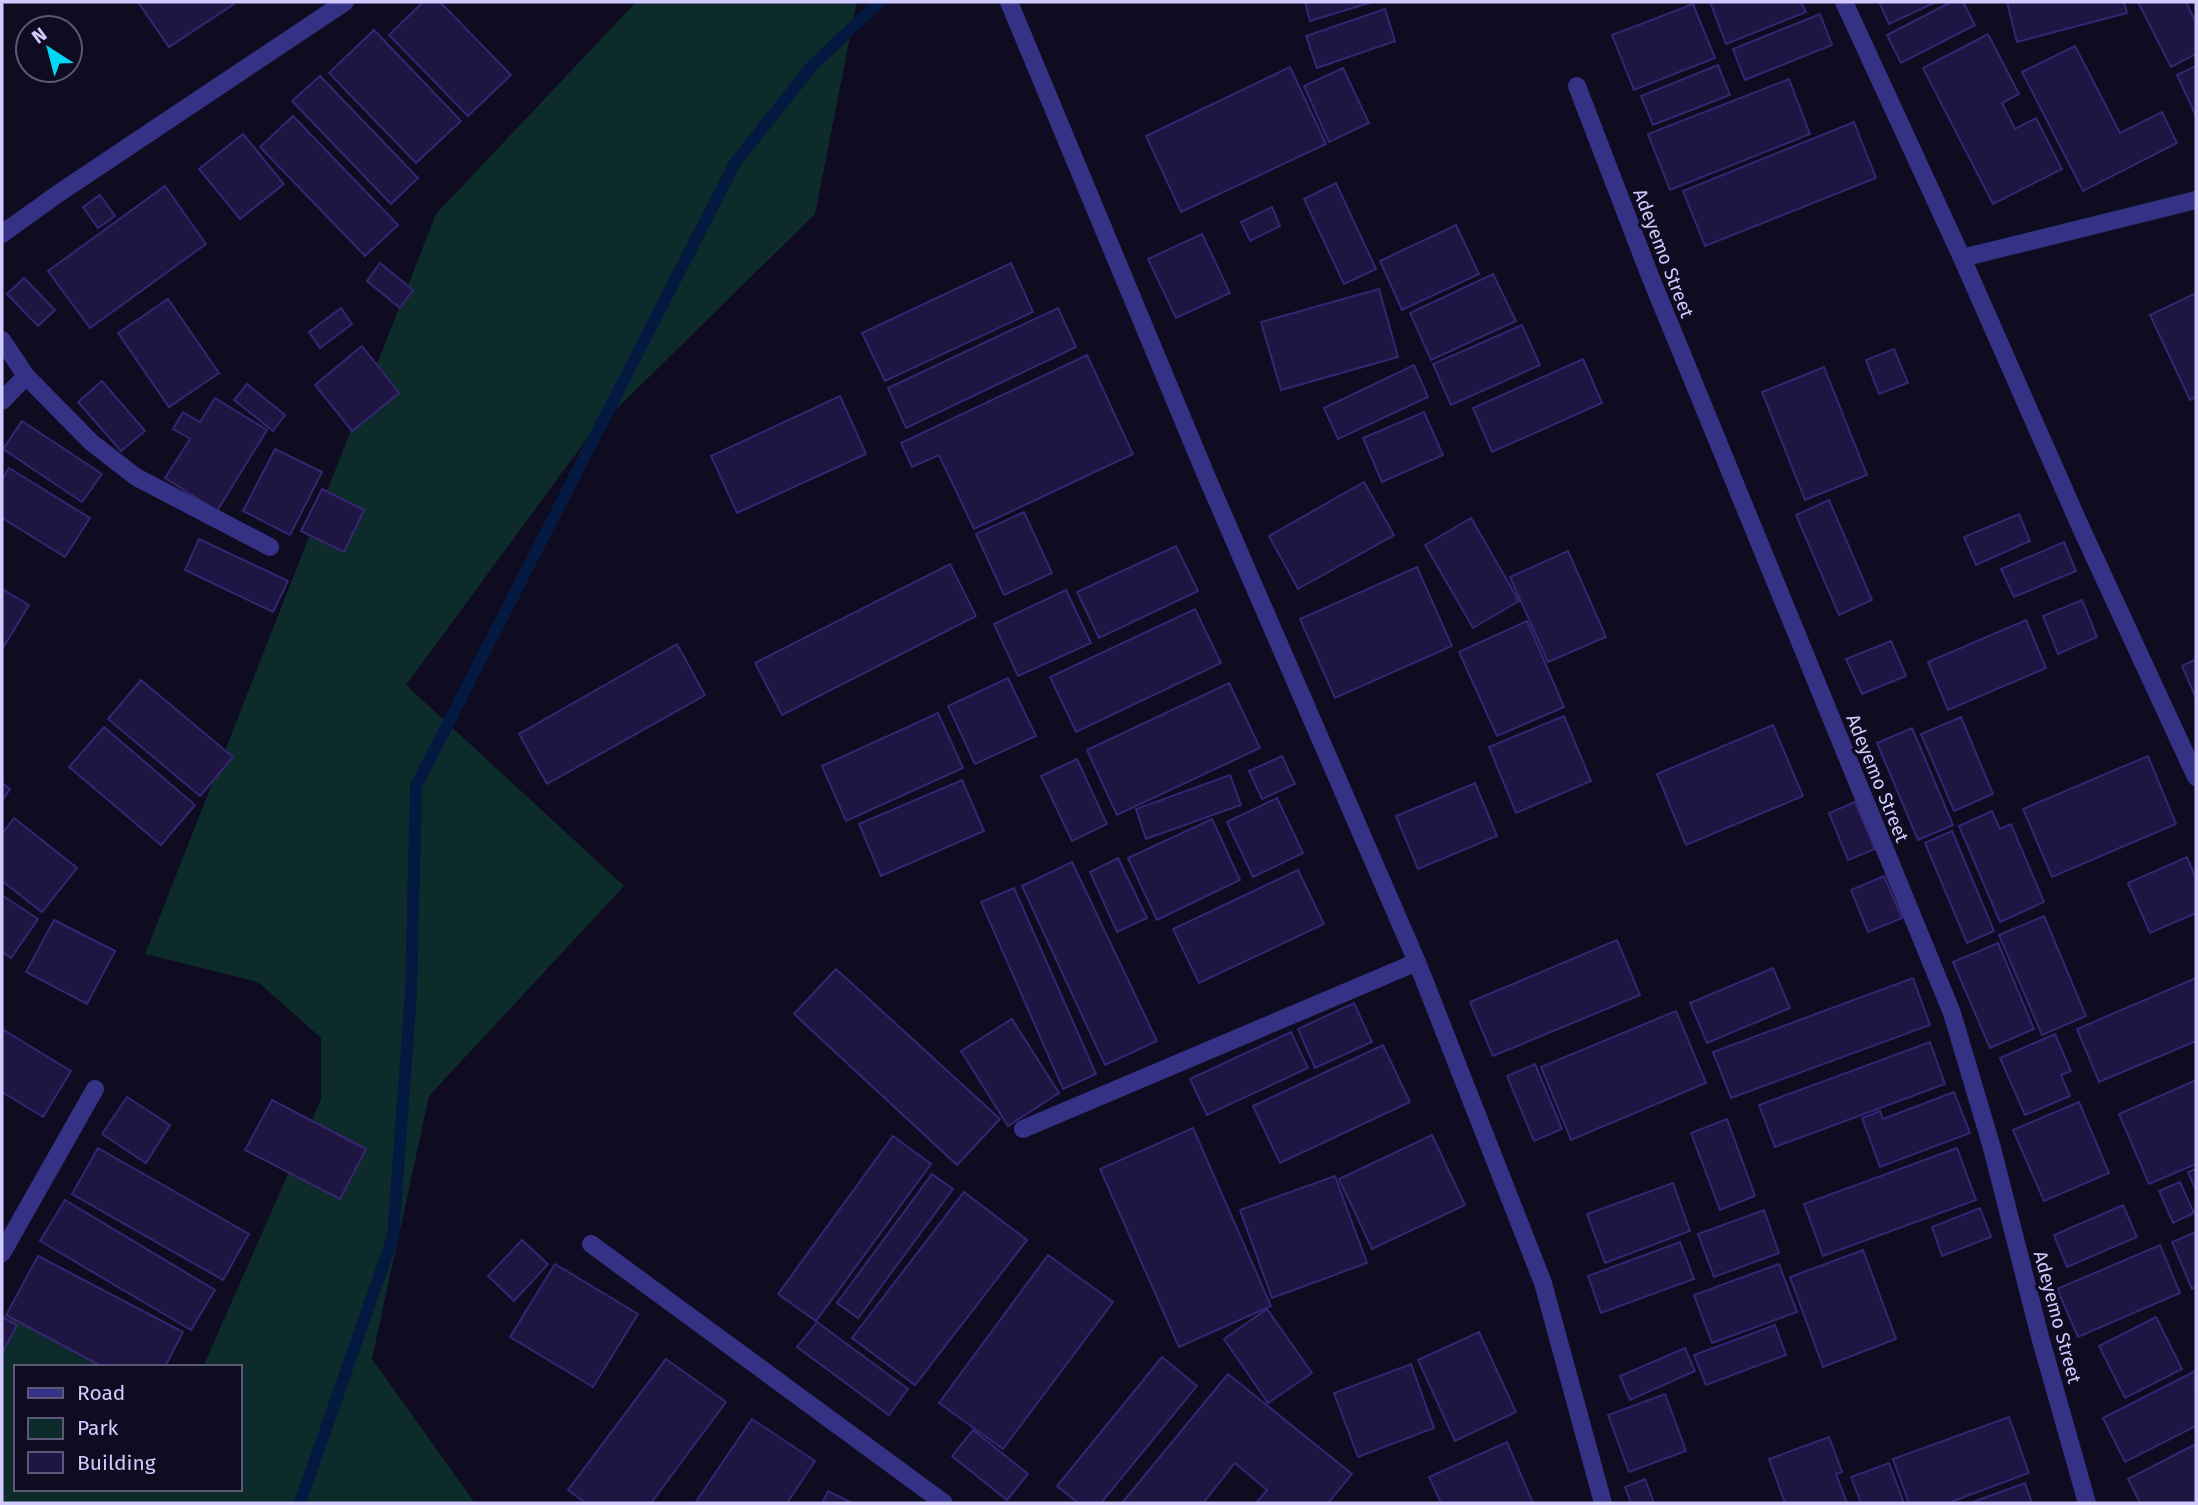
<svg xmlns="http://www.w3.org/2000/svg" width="2198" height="1505" font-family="'Fira Sans',sans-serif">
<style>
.green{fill:#0d2b2a}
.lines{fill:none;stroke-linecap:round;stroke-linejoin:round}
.stream{stroke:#041940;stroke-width:12}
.building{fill:#1f1543;stroke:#352572;stroke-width:2}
.minor{stroke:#353184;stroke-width:18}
.labels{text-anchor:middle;stroke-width:7;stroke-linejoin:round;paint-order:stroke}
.street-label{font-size:19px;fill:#d1caff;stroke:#0f0b20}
</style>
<rect width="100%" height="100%" fill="#0f0b20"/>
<path class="green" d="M636,2H857L815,214L589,436L406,685L624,886L429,1096L372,1359L475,1503H2V1315L116,1367H16V1489H240V1367H203L321,1099V1038L258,982L145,954L436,214Z"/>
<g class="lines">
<path class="stream" d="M300,1503L393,1237L411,993L416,786L735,163L812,66L879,2"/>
</g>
<g class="building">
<path d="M138,2H232L234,4L169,47Z"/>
<path d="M423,2H440L511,75L468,116L389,35Z"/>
<path d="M1305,2H1372L1310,21Z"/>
<path d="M1710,2H1801L1806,12L1726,44Z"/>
<path d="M1879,2H1936L1889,24Z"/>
<path d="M1951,2H1963L1975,25L1901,63L1887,35Z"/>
<path d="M2007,2H2124L2127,13L2017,42Z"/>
<path d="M2138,2H2186L2196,23V54L2171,67Z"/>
<path d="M1693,4L1715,58L1634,90L1612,35Z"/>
<path d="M1385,9L1395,41L1317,68L1306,36Z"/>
<path d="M1820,14L1832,45L1745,80L1733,49Z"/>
<path d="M374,30L461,121L416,163L329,73Z"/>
<path d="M1988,34L2019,94L2002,103L2015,129L2036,118L2062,169L1993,204L1923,68Z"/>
<path d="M2075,46L2120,133L2162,112L2177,143L2083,191L2022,72Z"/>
<path d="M1718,65L1730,95L1653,125L1641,96Z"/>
<path d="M2196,66V116L2177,75Z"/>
<path d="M1290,67L1326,144L1181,212L1146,136Z"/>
<path d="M1343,68L1369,123L1329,142L1304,86Z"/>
<path d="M320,76L418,178L391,204L292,101Z"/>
<path d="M1789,79L1810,134L1670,190L1648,134Z"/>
<path d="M293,116L398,225L365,256L260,147Z"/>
<path d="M1854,122L1876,178L1705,246L1683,191Z"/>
<path d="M243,134L284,184L240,219L199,169Z"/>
<path d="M1336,183L1376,269L1344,284L1304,199Z"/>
<path d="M165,186L206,244L90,328L48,271Z"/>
<path d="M100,195L115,216L98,228L83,207Z"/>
<path d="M1272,207L1280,226L1250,241L1241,222Z"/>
<path d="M1456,225L1479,274L1402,310L1380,261Z"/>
<path d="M1202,234L1230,293L1176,318L1148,259Z"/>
<path d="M380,263L413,290L400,308L367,281Z"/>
<path d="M1011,263L1033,312L885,381L862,333Z"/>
<path d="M1493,274L1516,321L1431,360L1410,313Z"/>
<path d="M24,278L55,310L38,326L7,294Z"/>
<path d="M1379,289L1398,357L1281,390L1261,322Z"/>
<path d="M2196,293V397L2190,400L2150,315Z"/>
<path d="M168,299L219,373L169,407L118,333Z"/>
<path d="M341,308L352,324L320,348L309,332Z"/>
<path d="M1058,308L1076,347L906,428L888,388Z"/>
<path d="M1522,325L1540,365L1451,405L1433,364Z"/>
<path d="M362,346L399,393L352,431L315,385Z"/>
<path d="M1894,349L1908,383L1879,394L1866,360Z"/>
<path d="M1087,355L1133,454L974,529L939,455L912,467L901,443Z"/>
<path d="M1583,359L1602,403L1492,452L1473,408Z"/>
<path d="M1414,365L1428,397L1338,439L1324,408Z"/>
<path d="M1824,367L1867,475L1805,500L1762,392Z"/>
<path d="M102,381L145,431L121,451L78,402Z"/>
<path d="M247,384L285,415L273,431L234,400Z"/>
<path d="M840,396L866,454L737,513L711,456Z"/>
<path d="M215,398L267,430L217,511L165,478L190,439L173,429L183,412L200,422Z"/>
<path d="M1424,412L1443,455L1382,482L1363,438Z"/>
<path d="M22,421L102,474L82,502L3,449Z"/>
<path d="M275,449L322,472L290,535L243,511Z"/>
<path d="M9,468L90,518L65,557L2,518V480Z"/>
<path d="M1364,482L1394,535L1298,589L1269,536Z"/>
<path d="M322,489L364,510L344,552L301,531Z"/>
<path d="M1829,500L1872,600L1839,615L1796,515Z"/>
<path d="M1024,512L1052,573L1004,595L976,534Z"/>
<path d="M2019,514L2030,541L1976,565L1964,537Z"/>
<path d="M1471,518L1519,601L1473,628L1425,545Z"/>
<path d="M199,539L288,581L273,612L185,570Z"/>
<path d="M2064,542L2076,571L2014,597L2001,569Z"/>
<path d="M1176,546L1198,591L1099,638L1077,592Z"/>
<path d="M1568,551L1606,637L1548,662L1510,577Z"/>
<path d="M950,564L976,616L782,715L755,663Z"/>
<path d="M1417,567L1452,646L1335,698L1300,619Z"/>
<path d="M2,589L29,605L3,648H2Z"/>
<path d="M1066,590L1091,643L1018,676L994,624Z"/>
<path d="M2082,600L2097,637L2058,654L2043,616Z"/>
<path d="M1195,609L1221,663L1076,732L1050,677Z"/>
<path d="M2026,620L2046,668L1948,710L1928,662Z"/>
<path d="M1527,621L1564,707L1497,736L1459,652Z"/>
<path d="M1891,641L1906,676L1862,694L1846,659Z"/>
<path d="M677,644L705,695L547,784L519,734Z"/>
<path d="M2196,659V698L2182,666Z"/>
<path d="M1008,678L1036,736L975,764L948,706Z"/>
<path d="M141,680L233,757L200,796L108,719Z"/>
<path d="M1229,683L1260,748L1117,815L1087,750Z"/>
<path d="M938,713L963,768L846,821L822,766Z"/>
<path d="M1564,716L1591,781L1516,813L1489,747Z"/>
<path d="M1961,717L1993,794L1954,811L1921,734Z"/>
<path d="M1773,725L1803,796L1686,845L1657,774Z"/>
<path d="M104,727L195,805L161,845L69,767Z"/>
<path d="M1912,728L1953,825L1918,840L1877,743Z"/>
<path d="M1282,756L1295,784L1262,799L1249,771Z"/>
<path d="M2148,756L2176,824L2052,877L2023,809Z"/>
<path d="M1077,759L1107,824L1072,841L1041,776Z"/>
<path d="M1230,775L1241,805L1146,839L1136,809Z"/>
<path d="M962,780L984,831L881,876L859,824Z"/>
<path d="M2,783L10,789L2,801Z"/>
<path d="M1475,783L1497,836L1418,869L1396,816Z"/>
<path d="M1277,798L1303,853L1253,877L1227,822Z"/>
<path d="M1855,802L1875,849L1848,860L1829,813Z"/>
<path d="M1992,811L2000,829L2011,824L2044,902L2000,922L1959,826Z"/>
<path d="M14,818L77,868L42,912L2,881V834Z"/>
<path d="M1212,819L1240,880L1157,920L1128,858Z"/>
<path d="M1952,831L1994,931L1967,943L1925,843Z"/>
<path d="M2187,857L2196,879V913L2150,933L2128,883Z"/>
<path d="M1118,858L1147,918L1117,932L1090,872Z"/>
<path d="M1072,862L1157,1041L1105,1065L1022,886Z"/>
<path d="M1298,870L1324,924L1199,983L1173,929Z"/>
<path d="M1884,876L1902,918L1868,932L1851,890Z"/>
<path d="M1014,888L1096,1074L1063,1089L981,902Z"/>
<path d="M2,895L38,919L11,958L2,952Z"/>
<path d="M2044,916L2086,1016L2042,1035L1999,935Z"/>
<path d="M54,920L115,951L87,1004L26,972Z"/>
<path d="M1617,940L1640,995L1493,1056L1470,1002Z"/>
<path d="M1998,943L2034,1029L1990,1048L1953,962Z"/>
<path d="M1773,968L1790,1008L1707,1043L1690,1003Z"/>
<path d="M836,969L1000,1119L957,1165L794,1014Z"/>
<path d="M1913,978L1930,1025L1731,1098L1713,1052Z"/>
<path d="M2196,978V1041L2099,1082L2077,1029Z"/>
<path d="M1354,1003L1372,1042L1315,1068L1298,1029Z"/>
<path d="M1676,1011L1706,1083L1571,1140L1541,1067Z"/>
<path d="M1012,1019L1059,1093L1008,1126L961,1051Z"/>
<path d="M2,1029L71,1071L43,1117L2,1092Z"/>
<path d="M1291,1032L1308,1068L1207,1115L1190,1079Z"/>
<path d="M2055,1034L2071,1071L2061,1075L2070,1096L2025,1115L2000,1058Z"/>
<path d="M1930,1042L1945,1084L1775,1147L1759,1105Z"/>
<path d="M1383,1045L1410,1102L1280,1163L1253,1106Z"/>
<path d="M1535,1064L1562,1129L1534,1141L1507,1076Z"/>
<path d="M2196,1080V1164L2149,1184L2119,1114Z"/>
<path d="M1954,1092L1970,1133L1880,1167L1862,1118L1880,1111L1883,1119Z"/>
<path d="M127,1097L170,1125L146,1163L102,1134Z"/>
<path d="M272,1100L366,1149L340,1199L245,1150Z"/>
<path d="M2079,1102L2109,1173L2044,1201L2013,1130Z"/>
<path d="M1727,1119L1755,1196L1720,1210L1691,1133Z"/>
<path d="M1193,1128L1271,1306L1179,1347L1100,1169Z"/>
<path d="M1432,1135L1465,1205L1372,1249L1339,1179Z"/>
<path d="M893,1136L931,1164L816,1321L778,1294Z"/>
<path d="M98,1148L249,1234L223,1280L72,1194Z"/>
<path d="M1957,1148L1976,1200L1823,1256L1804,1204Z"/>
<path d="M2196,1169V1191L2188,1172Z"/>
<path d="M932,1174L953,1189L858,1318L837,1303Z"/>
<path d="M1335,1176L1367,1263L1272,1298L1240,1210Z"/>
<path d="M2180,1182L2194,1213L2173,1223L2159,1191Z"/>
<path d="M1673,1183L1690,1231L1605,1263L1587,1214Z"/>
<path d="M964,1192L1027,1240L915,1385L852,1338Z"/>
<path d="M65,1200L215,1290L191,1330L40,1241Z"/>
<path d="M2123,1205L2137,1237L2067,1267L2054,1235Z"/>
<path d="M1980,1208L1991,1237L1942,1256L1932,1227Z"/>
<path d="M1764,1210L1779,1253L1714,1277L1698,1234Z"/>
<path d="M2196,1232V1287L2192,1289L2172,1242Z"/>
<path d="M522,1240L548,1264L514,1301L488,1276Z"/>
<path d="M1680,1242L1694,1279L1601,1313L1588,1276Z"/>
<path d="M2160,1245L2180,1293L2078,1337L2057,1289Z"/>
<path d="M1863,1250L1896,1339L1823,1367L1790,1277Z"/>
<path d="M1048,1255L1113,1302L1003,1449L939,1403Z"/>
<path d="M38,1256L183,1332L165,1367H103L6,1315Z"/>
<path d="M555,1264L638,1314L593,1387L510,1337Z"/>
<path d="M1779,1264L1797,1312L1712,1343L1694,1295Z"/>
<path d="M1267,1309L1312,1373L1268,1403L1224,1339Z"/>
<path d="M2,1317L17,1325L2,1353Z"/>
<path d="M2156,1317L2182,1369L2125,1398L2099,1346Z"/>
<path d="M817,1322L908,1389L889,1415L797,1347Z"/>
<path d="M1775,1325L1786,1355L1706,1385L1694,1355Z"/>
<path d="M1479,1332L1516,1412L1455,1441L1418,1360Z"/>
<path d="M1685,1348L1695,1371L1630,1400L1620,1376Z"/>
<path d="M1162,1357L1197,1386L1101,1503H1078L1057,1486Z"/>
<path d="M666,1359L726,1402L651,1503H586L568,1490Z"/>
<path d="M1411,1364L1434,1428L1358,1457L1334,1393Z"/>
<path d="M2195,1371L2196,1426L2125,1462L2103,1418Z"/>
<path d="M1228,1374L1352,1474L1328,1503H1256L1267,1490L1235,1463L1203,1503H1122Z"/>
<path d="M1665,1394L1686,1451L1629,1472L1608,1415Z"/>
<path d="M2009,1417L2029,1473L1948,1503H1909L1893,1459Z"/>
<path d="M752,1419L815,1461L787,1503H695Z"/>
<path d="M973,1430L1028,1474L1007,1500L952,1456Z"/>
<path d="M1829,1437L1842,1472L1836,1474L1847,1503H1785L1769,1459Z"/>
<path d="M1507,1442L1533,1503H1441L1429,1477Z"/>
<path d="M2196,1444V1503H2140L2128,1479Z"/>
<path d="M1889,1463L1904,1503H1861L1851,1477Z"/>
<path d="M1645,1479L1654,1503H1631L1625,1487Z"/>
<path d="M2025,1483L2032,1503H1970Z"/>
<path d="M828,1491L852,1503H822Z"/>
</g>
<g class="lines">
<g class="minor">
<path d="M1009,2L1208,480L1417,962L1543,1283L1603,1503"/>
<path d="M1844,2L1962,258L2081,528L2196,777"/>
<path d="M1577,86L1650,276L1952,1013L1992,1148L2040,1337L2087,1503"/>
<path d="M2,234L59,193L345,2"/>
<path d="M1962,258L2196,200"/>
<path d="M2,340L26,376L91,442L136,477L270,547"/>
<path d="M2,401L26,376"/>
<path d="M1023,1129L1417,962"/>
<path d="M591,1244L944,1503"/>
<path d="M2,1253L95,1089"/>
</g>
</g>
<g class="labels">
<g class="street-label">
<text transform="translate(1664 253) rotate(69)" y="7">Adeyemo Street</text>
<text transform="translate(1878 778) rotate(68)" y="7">Adeyemo Street</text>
<text transform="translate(2058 1317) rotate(75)" y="7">Adeyemo Street</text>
</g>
</g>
<rect width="2198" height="1505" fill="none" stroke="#d1caff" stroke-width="7"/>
<rect x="14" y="1365" width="228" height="126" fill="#0f0b20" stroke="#5d5779" stroke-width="2"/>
<rect x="28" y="1388" width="35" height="10" fill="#353184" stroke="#5d5779" stroke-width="2"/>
<text x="77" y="1400" font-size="21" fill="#d1caff">Road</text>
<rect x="28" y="1418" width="35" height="21" fill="#0d2b2a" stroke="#5d5779" stroke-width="2"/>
<text x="77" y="1435" font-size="21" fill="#d1caff">Park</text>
<rect x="28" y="1452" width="35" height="21" fill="#1f1543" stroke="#5d5779" stroke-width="2"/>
<text x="77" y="1470" font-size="21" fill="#d1caff">Building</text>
<g transform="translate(49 49) rotate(324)"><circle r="33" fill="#0f0b20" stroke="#5d5779" stroke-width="2"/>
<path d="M0-5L12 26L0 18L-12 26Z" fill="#00d9f5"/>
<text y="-10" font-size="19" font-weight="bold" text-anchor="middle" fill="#d1caff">N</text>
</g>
</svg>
